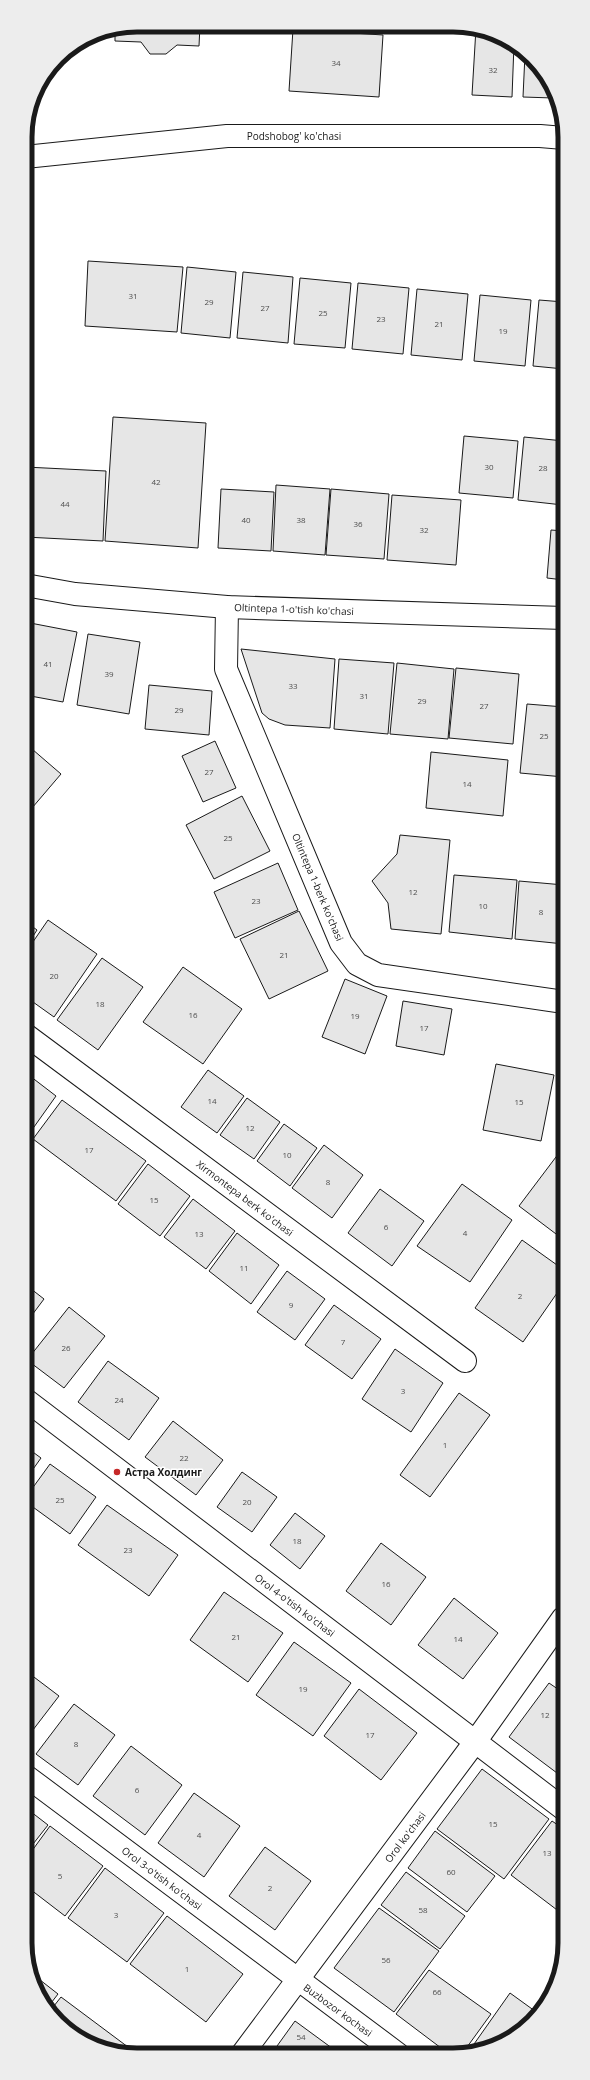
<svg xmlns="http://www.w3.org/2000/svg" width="590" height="2080" font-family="'Open Sans',sans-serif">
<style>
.building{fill:#e6e6e6;stroke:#1a1a1a}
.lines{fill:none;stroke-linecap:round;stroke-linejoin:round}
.minor-casing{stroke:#1a1a1a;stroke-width:24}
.minor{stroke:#fff;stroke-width:22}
.poi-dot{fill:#c62828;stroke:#fff;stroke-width:1.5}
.labels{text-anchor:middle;stroke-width:3;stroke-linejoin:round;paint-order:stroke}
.number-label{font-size:8px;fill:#4d4d4d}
.street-label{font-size:10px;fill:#1a1a1a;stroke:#fff}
.poi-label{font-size:10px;font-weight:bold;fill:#1a1a1a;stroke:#fff;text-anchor:start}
.rim{fill:none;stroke:#1a1a1a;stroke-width:5}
</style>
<rect width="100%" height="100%" fill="#fff"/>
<g class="building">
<path d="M137,25H200L199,46L177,45L166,54H150L141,42L115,41V29Z"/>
<path d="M476,28L509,40L514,44L512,97L472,95Z"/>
<path d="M293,29L383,35L379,97L289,91Z"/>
<path d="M525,54L537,63L553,98L523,97Z"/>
<path d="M88,261L183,267L177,332L85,326Z"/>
<path d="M187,267L236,272L230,338L181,333Z"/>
<path d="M243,272L293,277L288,343L237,338Z"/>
<path d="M300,278L351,283L345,348L294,344Z"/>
<path d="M358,283L409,288L403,354L352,349Z"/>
<path d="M417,289L468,294L462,360L411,355Z"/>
<path d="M480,295L531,300L525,366L474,361Z"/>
<path d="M539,300L564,302V369L533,366Z"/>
<path d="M113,417L206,423L198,548L105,541Z"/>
<path d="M464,436L518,441L513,498L459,493Z"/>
<path d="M524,437L564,441L563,505L518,500Z"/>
<path d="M25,467L106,471L103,541L25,537Z"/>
<path d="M276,485L330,489L325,555L273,551Z"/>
<path d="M221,489L274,492L271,551L218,548Z"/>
<path d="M331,489L389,494L384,559L326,555Z"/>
<path d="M392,495L461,500L456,565L387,560Z"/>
<path d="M551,530L564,531V580L547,578Z"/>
<path d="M25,622L77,632L63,702L25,695Z"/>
<path d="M88,634L140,642L129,714L77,705Z"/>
<path d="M241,649L335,659L330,728L285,725L269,719L262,713Z"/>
<path d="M339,659L394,663L388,734L334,729Z"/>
<path d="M397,663L454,669L448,739L390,734Z"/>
<path d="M456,668L519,674L513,744L449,738Z"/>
<path d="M149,685L212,691L209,735L145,729Z"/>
<path d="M527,704L564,707V777L520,773Z"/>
<path d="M215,741L236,788L203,802L182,756Z"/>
<path d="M25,743L61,774L26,815Z"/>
<path d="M431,752L508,760L503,816L426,808Z"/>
<path d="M242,796L270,851L214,879L186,825Z"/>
<path d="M400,835L450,840L441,934L391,929L388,903L372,881L397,854Z"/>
<path d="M278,863L298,910L235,938L214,892Z"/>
<path d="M454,875L517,880L512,939L449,932Z"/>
<path d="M519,881L564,885V944L515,939Z"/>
<path d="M299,911L328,971L269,999L240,939Z"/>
<path d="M48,920L97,954L54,1017L26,997V952Z"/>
<path d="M26,922L37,930L26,947Z"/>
<path d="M102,958L143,987L98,1050L57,1020Z"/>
<path d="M183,967L242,1009L203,1064L143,1022Z"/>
<path d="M345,979L387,996L365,1054L322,1037Z"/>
<path d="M403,1001L452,1009L444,1055L396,1046Z"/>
<path d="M496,1064L554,1075L541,1141L483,1130Z"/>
<path d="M208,1070L244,1096L217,1133L181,1107Z"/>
<path d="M26,1073L56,1096L29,1134L26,1131Z"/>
<path d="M247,1098L280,1122L254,1159L220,1135Z"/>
<path d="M62,1100L146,1161L116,1201L33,1139Z"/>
<path d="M284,1124L317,1148L290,1186L257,1161Z"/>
<path d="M324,1145L363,1175L332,1218L292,1188Z"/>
<path d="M562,1149L564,1151V1240L519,1206Z"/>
<path d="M148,1164L190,1196L160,1236L118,1204Z"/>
<path d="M462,1184L512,1220L470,1282L417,1246Z"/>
<path d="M380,1189L424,1221L392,1266L348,1233Z"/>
<path d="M193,1199L235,1231L206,1269L164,1237Z"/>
<path d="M237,1233L279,1265L251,1304L209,1271Z"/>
<path d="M522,1240L564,1270V1283L523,1342L475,1308Z"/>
<path d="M287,1271L325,1299L295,1340L257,1312Z"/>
<path d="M26,1285L44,1299L26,1323Z"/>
<path d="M334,1305L381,1339L352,1379L305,1345Z"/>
<path d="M69,1307L105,1336L64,1388L27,1360Z"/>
<path d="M395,1349L443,1383L411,1432L362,1399Z"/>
<path d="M108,1361L159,1398L129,1440L78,1402Z"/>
<path d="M459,1393L490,1415L430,1497L400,1475Z"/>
<path d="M173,1421L223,1460L196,1495L145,1457Z"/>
<path d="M26,1447L41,1458L26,1479Z"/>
<path d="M50,1464L96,1497L70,1534L26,1502V1497Z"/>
<path d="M242,1472L277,1497L252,1532L217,1507Z"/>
<path d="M107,1505L178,1555L149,1596L78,1545Z"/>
<path d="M295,1513L325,1536L300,1569L270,1545Z"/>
<path d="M381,1543L426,1577L391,1625L346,1591Z"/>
<path d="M224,1592L283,1633L248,1682L190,1640Z"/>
<path d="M454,1598L498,1633L463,1679L418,1645Z"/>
<path d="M294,1642L351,1683L313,1736L256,1695Z"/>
<path d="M26,1671L59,1696L26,1739Z"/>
<path d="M549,1683L565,1694V1771L561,1776L509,1737Z"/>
<path d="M359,1689L417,1733L381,1780L324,1736Z"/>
<path d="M74,1704L115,1735L78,1785L36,1754Z"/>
<path d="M131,1746L182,1785L145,1835L93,1796Z"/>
<path d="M482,1769L549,1819L504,1879L437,1829Z"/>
<path d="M194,1793L240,1826L204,1877L158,1843Z"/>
<path d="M26,1808L48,1825L26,1853Z"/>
<path d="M552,1821L565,1830V1916L511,1875Z"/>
<path d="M50,1826L103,1866L65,1916L26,1886V1859Z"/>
<path d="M435,1831L495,1876L467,1912L408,1868Z"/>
<path d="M265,1847L311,1881L275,1930L229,1896Z"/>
<path d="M105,1868L164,1913L127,1962L68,1918Z"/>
<path d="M406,1872L465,1916L440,1949L381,1905Z"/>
<path d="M379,1908L439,1951L394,2012L334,1968Z"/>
<path d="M167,1916L243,1974L206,2022L130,1964Z"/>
<path d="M429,1970L491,2014L462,2054H449L396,2014Z"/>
<path d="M35,1976L58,1994L48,2007Z"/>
<path d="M510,1993L539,2014L537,2017L509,2040L467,2054Z"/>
<path d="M61,1997L136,2053H115L81,2040L53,2017L50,2011Z"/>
<path d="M295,2021L340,2054L272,2053Z"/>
</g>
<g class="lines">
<defs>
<g id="minor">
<path d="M25,157L227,136H540L564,138"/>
<path d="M25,585L75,594L227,607L564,618"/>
<path d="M227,607L226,669L341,943L357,964L378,975L564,1002"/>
<path d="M26,1035L465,1361"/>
<path d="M26,1400L565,1810"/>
<path d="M26,1776L398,2054"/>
<path d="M243,2053L475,1742L563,1618"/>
</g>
</defs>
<use href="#minor" class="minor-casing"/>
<use href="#minor" class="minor"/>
</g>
<circle class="poi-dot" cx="117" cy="1472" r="4"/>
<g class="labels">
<g class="number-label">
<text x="336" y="66">34</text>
<text x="493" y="73">32</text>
<text x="133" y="299">31</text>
<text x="209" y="305">29</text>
<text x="265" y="311">27</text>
<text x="323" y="316">25</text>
<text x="381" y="322">23</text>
<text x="439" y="327">21</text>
<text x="503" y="334">19</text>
<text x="489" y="470">30</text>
<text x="543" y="471">28</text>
<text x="156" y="485">42</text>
<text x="65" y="507">44</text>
<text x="246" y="523">40</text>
<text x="301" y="523">38</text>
<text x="358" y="527">36</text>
<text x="424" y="533">32</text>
<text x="48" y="667">41</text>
<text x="109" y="677">39</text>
<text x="293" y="689">33</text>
<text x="364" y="699">31</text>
<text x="422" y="704">29</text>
<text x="484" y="709">27</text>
<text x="179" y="713">29</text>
<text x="544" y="739">25</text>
<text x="209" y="775">27</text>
<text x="467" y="787">14</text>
<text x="228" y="841">25</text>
<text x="413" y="895">12</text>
<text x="256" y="904">23</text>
<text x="483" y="909">10</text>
<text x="541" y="915">8</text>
<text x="284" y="958">21</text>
<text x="54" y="979">20</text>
<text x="100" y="1007">18</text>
<text x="193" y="1018">16</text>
<text x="355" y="1019">19</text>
<text x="424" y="1031">17</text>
<text x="212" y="1104">14</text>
<text x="519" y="1105">15</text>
<text x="250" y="1131">12</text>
<text x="89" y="1153">17</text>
<text x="287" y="1158">10</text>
<text x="328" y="1185">8</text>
<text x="154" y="1203">15</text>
<text x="386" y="1230">6</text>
<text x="465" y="1236">4</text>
<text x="199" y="1237">13</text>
<text x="244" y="1271">11</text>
<text x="520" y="1299">2</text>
<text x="291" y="1308">9</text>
<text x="343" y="1345">7</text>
<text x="66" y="1351">26</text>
<text x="403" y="1394">3</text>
<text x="119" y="1403">24</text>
<text x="445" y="1448">1</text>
<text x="184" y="1461">22</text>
<text x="60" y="1503">25</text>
<text x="247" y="1505">20</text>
<text x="297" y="1544">18</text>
<text x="128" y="1553">23</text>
<text x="386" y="1587">16</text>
<text x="236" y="1640">21</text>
<text x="458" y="1642">14</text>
<text x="303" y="1692">19</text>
<text x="545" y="1718">12</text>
<text x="370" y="1738">17</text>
<text x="76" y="1747">8</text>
<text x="137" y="1793">6</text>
<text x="493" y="1827">15</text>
<text x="199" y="1838">4</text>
<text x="547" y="1856">13</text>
<text x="451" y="1875">60</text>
<text x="60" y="1879">5</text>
<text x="270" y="1891">2</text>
<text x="423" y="1913">58</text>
<text x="116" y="1918">3</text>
<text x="386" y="1963">56</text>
<text x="187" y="1972">1</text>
<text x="437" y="1995">66</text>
<text x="301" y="2040">54</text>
</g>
<g class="street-label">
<text x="294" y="140">Podshobog' ko'chasi</text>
<text transform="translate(294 609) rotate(2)" y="4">Oltintepa 1-o'tish ko'chasi</text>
<text transform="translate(318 887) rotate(67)" y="4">Oltintepa 1-berk ko'chasi</text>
<text transform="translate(245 1198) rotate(37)" y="4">Xirmontepa berk ko'chasi</text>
<text transform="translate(295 1605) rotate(37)" y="4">Orol 4-o'tish ko'chasi</text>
<text transform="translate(405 1837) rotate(-53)" y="4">Orol ko'chasi</text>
<text transform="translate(162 1878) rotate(37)" y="4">Orol 3-o'tish ko'chasi</text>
<text transform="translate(338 2010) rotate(36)" y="4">Buzbozor kochasi</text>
</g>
<g class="poi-label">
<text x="125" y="1476">Астра Холдинг</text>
</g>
</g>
<path d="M0 0H590V2080H0ZM137 32H453A105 105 0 0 1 558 137V1943A105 105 0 0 1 453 2048H137A105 105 0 0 1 32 1943V137A105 105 0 0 1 137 32Z" fill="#ededed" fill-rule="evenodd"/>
<path class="rim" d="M137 32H453A105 105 0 0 1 558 137V1943A105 105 0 0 1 453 2048H137A105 105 0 0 1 32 1943V137A105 105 0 0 1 137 32Z"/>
</svg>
